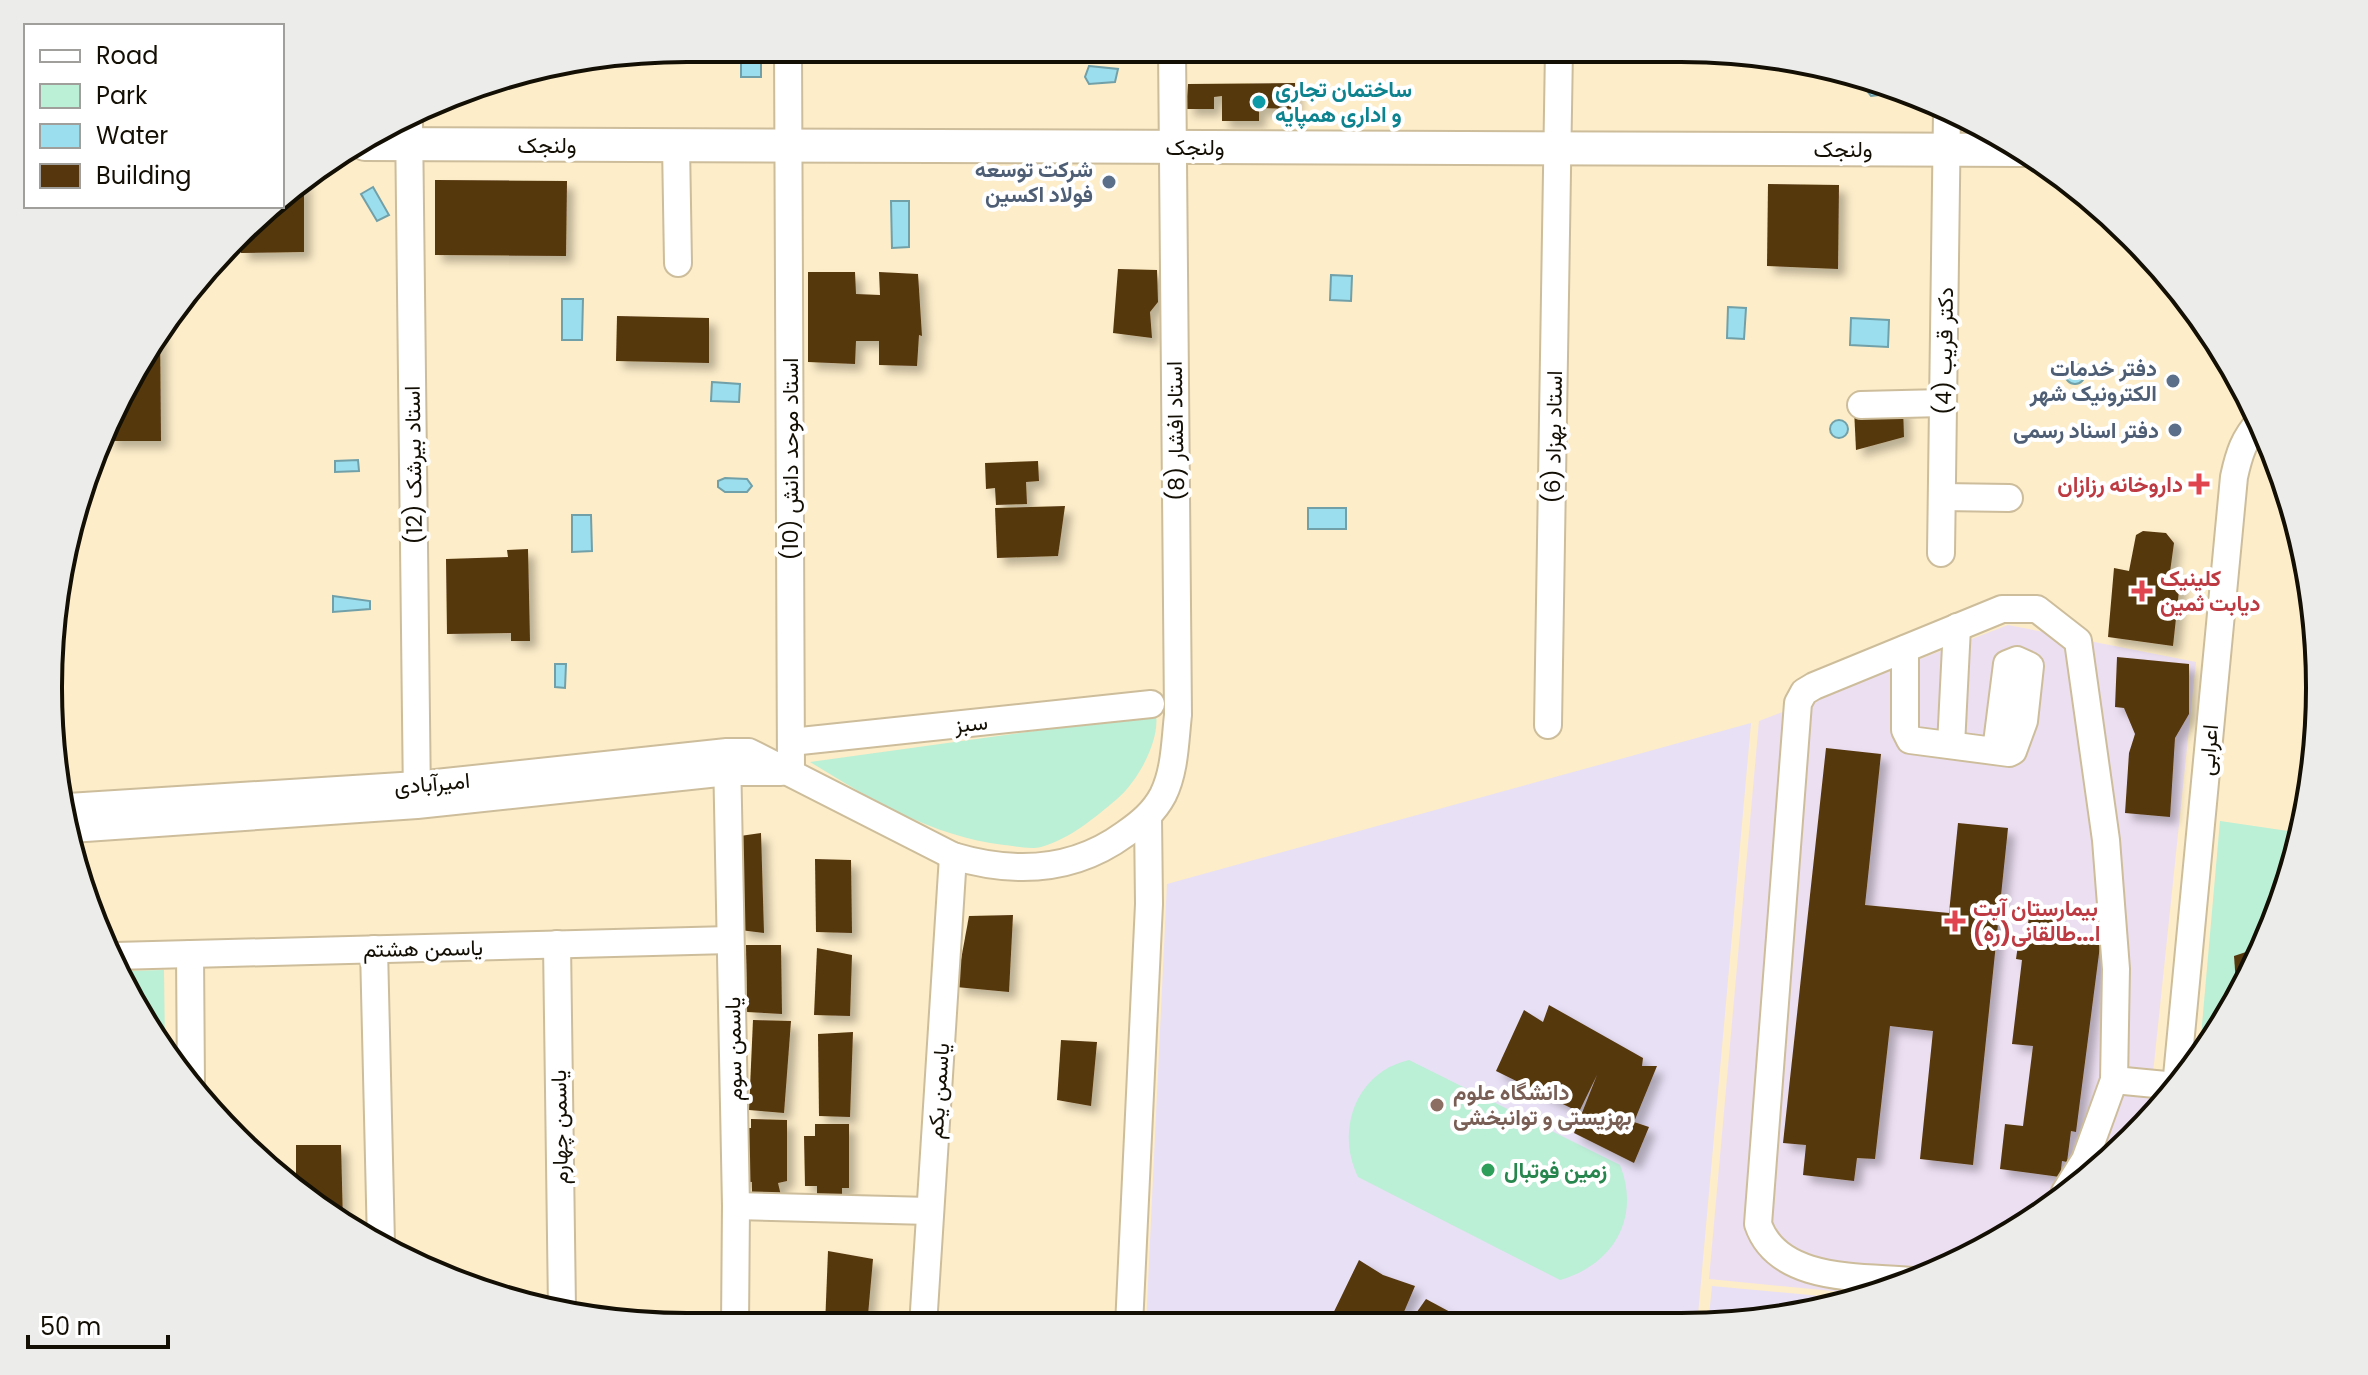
<svg xmlns="http://www.w3.org/2000/svg" width="2368" height="1375" font-family="Poppins,Vazirmatn,sans-serif">
<style>
.education{fill:#e8e0f5}
.medical{fill:#ecdff2}
.green{fill:#bbefd6}
.water{fill:#9bdeee;stroke:#72a0a8;stroke-width:2}
.building{fill:#56370d;filter:url(#shadow)}
.lines{fill:none;stroke-linecap:round;stroke-linejoin:round}
.minor-casing{stroke:#cdbd9b;stroke-width:30}
.major-casing{stroke:#cdbd9b;stroke-width:36}
.minor{stroke:#fff;stroke-width:26}
.major{stroke:#fff;stroke-width:32}
.culture-dot{fill:#0f9aa8;stroke:#fff;stroke-width:3}
.service-dot{fill:#5c6f8a;stroke:#fff;stroke-width:3}
.health-dot{fill:#e0444e;stroke:#fff;stroke-width:3}
.education-dot{fill:#8d6e63;stroke:#fff;stroke-width:3}
.leisure-dot{fill:#2e9e5b;stroke:#fff;stroke-width:3}
.labels{text-anchor:middle;stroke-width:8;stroke-linejoin:round;paint-order:stroke}
.culture-label{font-size:22px;font-weight:bold;fill:#0d838f;stroke:#fff;text-anchor:start}
.street-label{font-size:22px;fill:#140f04;stroke:#fff}
.service-label{font-size:22px;font-weight:bold;fill:#4e5e75;stroke:#fff;text-anchor:end}
.health-label{font-size:22px;font-weight:bold;fill:#be3a42;stroke:#fff;text-anchor:start}
.education-label{font-size:22px;font-weight:bold;fill:#785e54;stroke:#fff;text-anchor:start}
.leisure-label{font-size:22px;font-weight:bold;fill:#27864d;stroke:#fff;text-anchor:start}
.rim{fill:none;stroke:#140f04;stroke-width:4}
</style>
<defs>
<filter id="shadow"><feDropShadow dx="7" dy="7" stdDeviation="4" flood-color="#0004"/></filter>
</defs>
<rect width="100%" height="100%" fill="#fdedc9"/>
<g class="education">
<path d="M1751,723L1697,1326H1146L1167,884Z"/>
<path d="M1712,1286L1854,1299L1708,1326Z"/>
</g>
<path class="medical" d="M2008,625L2196,662L2148,1121L2132,1140L2001,1241L1886,1293L1874,1295L1709,1279L1759,721Z"/>
<g class="green">
<path d="M1156,714C1160,741 1138,781 1117,799C1093,819 1071,838 1041,847C1030,850 1015,846 1004,845C931,836 872,800 810,762Z"/>
<path d="M2220,821L2301,833C2278,911 2252,994 2199,1059Z"/>
<path d="M164,970L165,1048L123,971Z"/>
<path d="M1409,1060L1620,1165C1641,1218 1613,1265 1560,1280L1358,1177C1335,1130 1356,1072 1409,1060Z"/>
</g>
<g class="water">
<rect x="741" y="48" width="20" height="29"/>
<path d="M1089,66L1118,69L1115,82L1089,84L1085,77Z"/>
<path d="M1868,78L1899,88L1897,93L1871,96L1865,88Z"/>
<path d="M373,187L389,215L377,221L361,194Z"/>
<path d="M891,201H909V247L892,248Z"/>
<path d="M1331,275L1352,276L1351,301L1330,300Z"/>
<path d="M562,299H583L582,340H562Z"/>
<path d="M1728,307L1746,308L1744,339L1727,338Z"/>
<path d="M1851,318L1889,320L1888,347L1850,345Z"/>
<circle cx="2075" cy="374" r="10"/>
<path d="M712,382L740,384L739,402L711,401Z"/>
<circle cx="1839" cy="429" r="9"/>
<path d="M358,460L359,471L335,472V461Z"/>
<path d="M725,478L747,479L752,486L747,492H725L718,487V481Z"/>
<rect x="1308" y="508" width="38" height="21"/>
<path d="M572,515H591L592,551L572,552Z"/>
<path d="M333,596L370,601V609L333,612Z"/>
<path d="M555,664H566L565,688L555,687Z"/>
</g>
<g class="building">
<path d="M1295,83V109L1259,108V121H1222V96L1214,97V109H1186L1188,84Z"/>
<path d="M304,178V252L241,253V241L274,206H282V198Z"/>
<path d="M435,180L567,181L566,256L435,255Z"/>
<path d="M1768,184L1839,185L1838,269L1767,266Z"/>
<path d="M1118,269L1157,270L1158,302L1150,312L1152,338L1113,333Z"/>
<path d="M808,272H855L856,294L880,295L879,272L918,274L922,336L919,335L917,366L879,365V341H856L855,364L808,362Z"/>
<path d="M617,316L709,318V363L616,361Z"/>
<path d="M160,328L161,441H106L156,332Z"/>
<path d="M1903,407L1904,437L1856,450L1854,409Z"/>
<path d="M1038,461L1039,481L1026,482L1027,504L996,505L995,488L986,489L985,463Z"/>
<path d="M1065,506L1058,556L997,558L995,508Z"/>
<path d="M2143,531L2166,533L2174,543L2170,572H2181L2173,646L2108,637L2114,568L2129,571L2136,535Z"/>
<path d="M528,549L530,641H511V633L447,634L446,559L508,557L507,550Z"/>
<path d="M2117,657L2189,664V714L2175,738L2170,817L2125,813L2129,753L2135,734L2124,708L2115,707Z"/>
<path d="M1826,748L1881,754L1865,905L1949,913L1958,823L2008,828L1973,1165L1920,1159L1933,1031L1890,1026L1875,1159L1857,1158L1854,1181L1803,1175L1806,1145L1783,1143Z"/>
<path d="M761,833L764,933L740,930V836Z"/>
<path d="M815,859L851,860L852,933L816,932Z"/>
<path d="M2030,906L2055,909L2052,932L2101,938L2076,1132L2071,1131L2067,1162L2062,1161L2060,1177L2000,1169L2005,1124L2023,1126L2033,1046L2012,1044L2022,960L2016,959L2019,938L2027,933Z"/>
<path d="M1013,915L1009,992L956,987L969,916Z"/>
<path d="M746,945H781L782,1014L747,1012Z"/>
<path d="M2264,946L2262,950L2237,997L2234,956Z"/>
<path d="M817,948L852,955L850,1016L814,1015Z"/>
<path d="M1549,1005L1643,1058L1642,1066H1657L1634,1122L1649,1127L1634,1163L1574,1133L1597,1075L1579,1112L1496,1071L1524,1010L1543,1022Z"/>
<path d="M753,1020L791,1021L784,1113L749,1110Z"/>
<path d="M853,1032L850,1117L819,1116L818,1034Z"/>
<path d="M1061,1040L1097,1042L1091,1106L1057,1100Z"/>
<path d="M751,1119L787,1120V1181L778,1183L783,1204H752V1182L739,1181L741,1128H751Z"/>
<path d="M815,1124H849V1188H842V1206H817V1186H805L804,1136H815Z"/>
<path d="M296,1145H341L343,1223L333,1219L296,1186Z"/>
<path d="M828,1251L873,1259L867,1326H825Z"/>
<path d="M1359,1260L1383,1275L1415,1286L1398,1326H1327Z"/>
<path d="M1837,1296L1857,1298V1299L1837,1303Z"/>
<path d="M1426,1299L1452,1313L1447,1326H1407Z"/>
<path d="M742,1313L798,1318L797,1326H742Z"/>
</g>
<g class="lines">
<defs>
<g id="minor">
<path d="M788,48L791,772"/>
<path d="M409,121L417,801"/>
<path d="M676,145L678,263"/>
<path d="M1861,405L1943,403"/>
<path d="M1942,497L2009,498"/>
<path d="M1941,553L1947,112"/>
<path d="M1905,649V730L1910,740L2009,753L2013,751L2024,721L2030,666L2017,660L2007,664L1996,751"/>
<path d="M1548,725L1559,49"/>
<path d="M791,742L1151,704"/>
<path d="M1951,745L1957,627"/>
<path d="M727,755L736,1206L735,1326"/>
<path d="M68,807L417,785L727,752H749L953,856C1013,874 1073,872 1125,834C1141,823 1154,812 1163,795C1175,771 1175,741 1178,715L1172,49"/>
<path d="M71,829L417,805L728,772H781"/>
<path d="M557,944L562,1309"/>
<path d="M374,949L381,1243"/>
<path d="M190,954L191,1087"/>
<path d="M115,956L730,940"/>
<path d="M2114,1080L2176,1086"/>
<path d="M2176,1087L2234,477C2239,454 2244,438 2260,421"/>
<path d="M736,1206L930,1211"/>
<path d="M1913,1281C1862,1276 1778,1283 1758,1224L1798,703L1804,692L1814,686L2002,609H2037L2078,641L2106,840L2116,969L2114,1080L2085,1160L2065,1192"/>
<path d="M923,1326L953,856"/>
<path d="M1129,1326L1149,904L1148,817"/>
</g>
<path id="major" d="M365,144L2024,150"/>
</defs>
<use href="#minor" class="minor-casing"/>
<use href="#major" class="major-casing"/>
<use href="#minor" class="minor"/>
<use href="#major" class="major"/>
</g>
<circle class="culture-dot" cx="1259" cy="102" r="8"/>
<g class="service-dot">
<circle cx="1109" cy="182" r="8"/>
<circle cx="2173" cy="381" r="8"/>
<circle cx="2175" cy="430" r="8"/>
</g>
<g class="health-dot">
<path d="M2195 472h8v8h8v8h-8v8h-8v-8h-8v-8h8z"/>
<path d="M2138 579h8v8h8v8h-8v8h-8v-8h-8v-8h8z"/>
<path d="M1951 909h8v8h8v8h-8v8h-8v-8h-8v-8h8z"/>
</g>
<circle class="education-dot" cx="1437" cy="1105" r="8"/>
<circle class="leisure-dot" cx="1488" cy="1170" r="8"/>
<g class="labels">
<g class="culture-label">
<text x="1275" y="97">ساختمان تجاری<tspan x="1275" dy="25">و اداری همپایه</tspan></text>
</g>
<g class="street-label">
<text x="547" y="153">ولنجک</text>
<text x="1195" y="155">ولنجک</text>
<text x="1843" y="157">ولنجک</text>
<text transform="translate(1944 351) rotate(-89)" y="8">دکتر قریب (4)</text>
<text transform="translate(1175 431) rotate(-91)" y="8">استاد افشار (8)</text>
<text transform="translate(1553 437) rotate(-89)" y="8">استاد بهزاد (6)</text>
<text transform="translate(790 459) rotate(-90)" y="8">استاد موحد دانش (10)</text>
<text transform="translate(413 465) rotate(-91)" y="8">استاد بیرشک (12)</text>
<text transform="translate(971 723) rotate(-6)" y="8">سبز</text>
<text transform="translate(2208 750) rotate(-85)" y="8">اعرابی</text>
<text transform="translate(432 783) rotate(-5)" y="8">امیرآبادی</text>
<text transform="translate(423 948) rotate(-1)" y="8">یاسمن هشتم</text>
<text transform="translate(733 1049) rotate(-91)" y="8">یاسمن سوم</text>
<text transform="translate(938 1091) rotate(-86)" y="8">یاسمن یکم</text>
<text transform="translate(559 1127) rotate(-91)" y="8">یاسمن چهارم</text>
</g>
<g class="service-label">
<text x="1093" y="177">شرکت توسعه<tspan x="1093" dy="25">فولاد اکسین</tspan></text>
<text x="2157" y="376">دفتر خدمات<tspan x="2157" dy="25">الکترونیک شهر</tspan></text>
<text x="2159" y="438">دفتر اسناد رسمی</text>
</g>
<g class="health-label">
<text x="2183" y="492" text-anchor="end">داروخانه رزازان</text>
<text x="2160" y="586">کلینیک<tspan x="2160" dy="25">دیابت ثمین</tspan></text>
<text x="1973" y="916">بیمارستان آیت<tspan x="1973" dy="25">ا...طالقانی(ره)</tspan></text>
</g>
<g class="education-label">
<text x="1453" y="1100">دانشگاه علوم<tspan x="1453" dy="25">بهزیستی و توانبخشی</tspan></text>
</g>
<g class="leisure-label">
<text x="1504" y="1178">زمین فوتبال</text>
</g>
</g>
<path d="M0 0H2368V1375H0ZM687 62H1681A625 625 0 0 1 2306 687V688A625 625 0 0 1 1681 1313H687A625 625 0 0 1 62 688V687A625 625 0 0 1 687 62Z" fill="#ececeb" fill-rule="evenodd"/>
<path class="rim" d="M687 62H1681A625 625 0 0 1 2306 687V688A625 625 0 0 1 1681 1313H687A625 625 0 0 1 62 688V687A625 625 0 0 1 687 62Z"/>
<rect x="24" y="24" width="260" height="184" fill="#ffffff" stroke="#a19f9b" stroke-width="2"/>
<rect x="40" y="50" width="40" height="12" fill="#ffffff" stroke="#a19f9b" stroke-width="2"/>
<text x="96" y="64" font-size="24" fill="#140f04">Road</text>
<rect x="40" y="84" width="40" height="24" fill="#bbefd6" stroke="#a19f9b" stroke-width="2"/>
<text x="96" y="104" font-size="24" fill="#140f04">Park</text>
<rect x="40" y="124" width="40" height="24" fill="#9bdeee" stroke="#a19f9b" stroke-width="2"/>
<text x="96" y="144" font-size="24" fill="#140f04">Water</text>
<rect x="40" y="164" width="40" height="24" fill="#56370d" stroke="#a19f9b" stroke-width="2"/>
<text x="96" y="184" font-size="24" fill="#140f04">Building</text>
<path d="M28 1335v12h140v-12" fill="none" stroke="#140f04" stroke-width="4"/>
<text x="40" y="1335" font-size="24" fill="#140f04" stroke="#ffffff" stroke-width="6" paint-order="stroke">50 m</text>
</svg>
